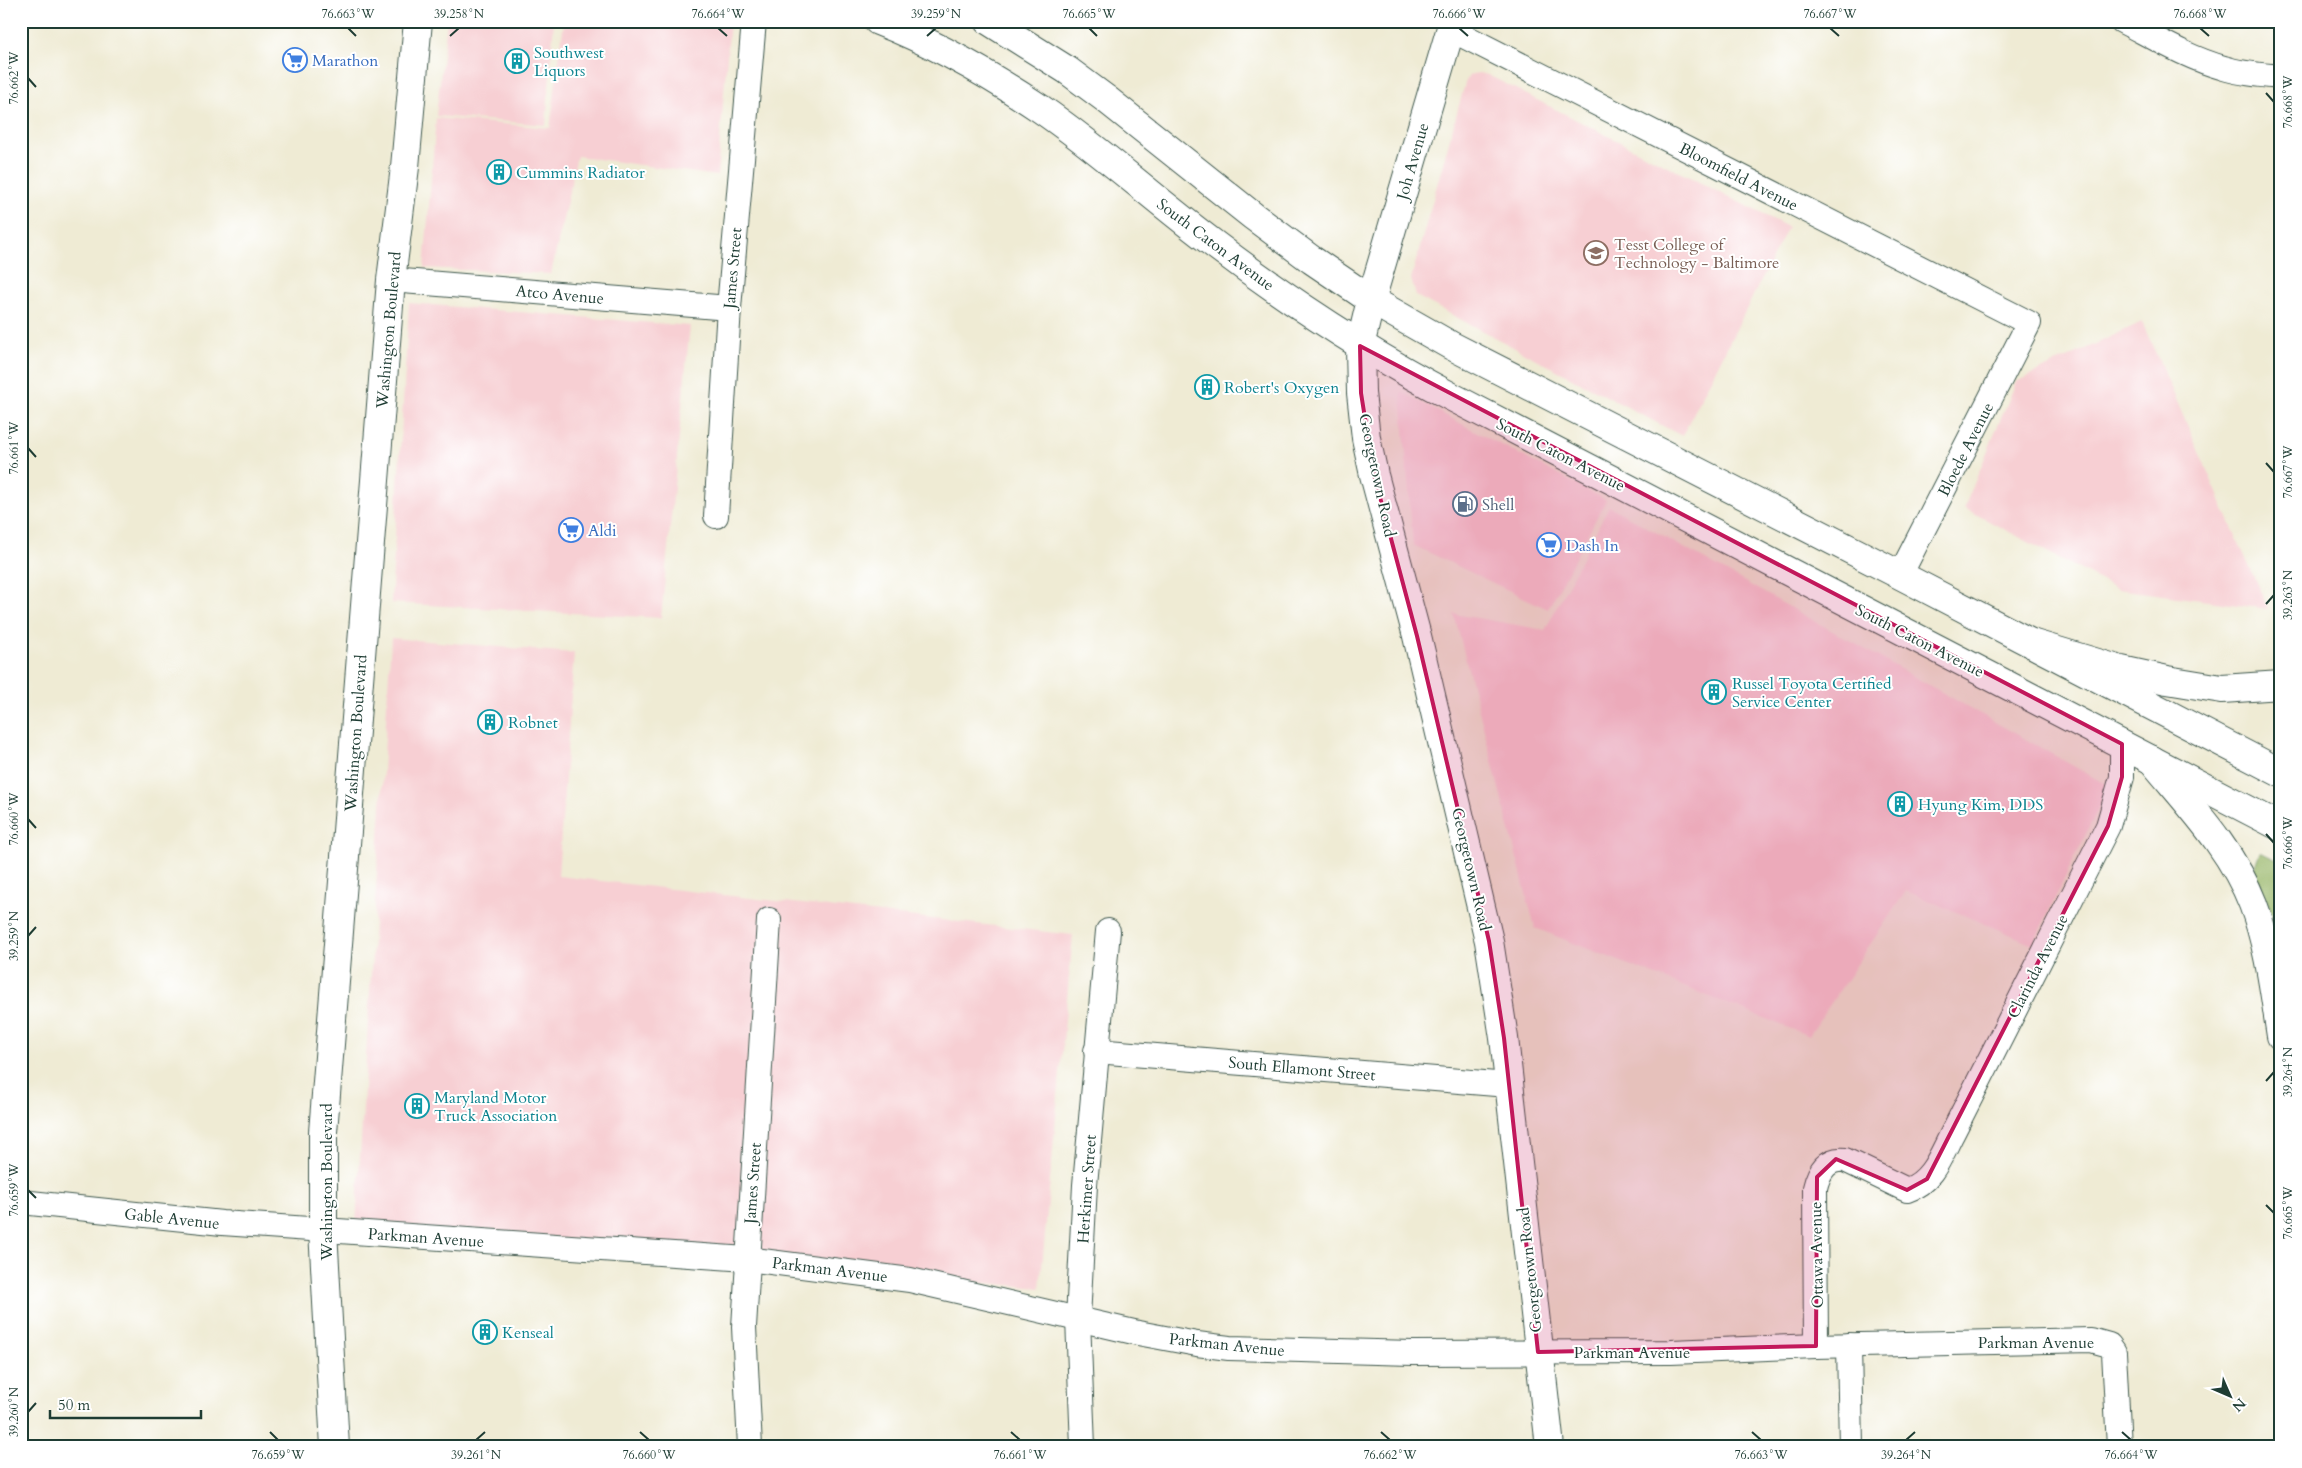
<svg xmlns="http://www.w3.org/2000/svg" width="2302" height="1468" font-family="Cardo,serif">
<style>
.built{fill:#f7cfd3}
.forest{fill:#97b668;stroke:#5b7a4e}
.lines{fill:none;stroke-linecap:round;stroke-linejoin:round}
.street-casing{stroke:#3e574c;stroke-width:26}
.secondary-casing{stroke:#3e574c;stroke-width:30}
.primary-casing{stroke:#3e574c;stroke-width:30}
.highway-casing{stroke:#3e574c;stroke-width:30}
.street{stroke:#fff;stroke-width:24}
.secondary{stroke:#fff;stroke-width:28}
.primary{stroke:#fff;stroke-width:28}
.highway{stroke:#fff;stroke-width:28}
.marked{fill:#c2185b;fill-opacity:0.2;stroke:#c2185b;stroke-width:4;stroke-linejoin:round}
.ticks{fill:none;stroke:#1f3d34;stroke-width:2}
.labels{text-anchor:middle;stroke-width:4;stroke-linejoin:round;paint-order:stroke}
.culture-label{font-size:16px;fill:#0d838f;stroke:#fff;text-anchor:start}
.shop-label{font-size:16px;fill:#366cbe;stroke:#fff;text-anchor:start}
.street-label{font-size:16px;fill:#1f3d34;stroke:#fff}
.education-label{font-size:16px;fill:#785e54;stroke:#fff;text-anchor:start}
.service-label{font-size:16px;fill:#4e5e75;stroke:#fff;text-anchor:start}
.neatline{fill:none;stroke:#1f3d34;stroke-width:2}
.ticks-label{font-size:12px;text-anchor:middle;fill:#1f3d34}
</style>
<rect width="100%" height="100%" fill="#fff"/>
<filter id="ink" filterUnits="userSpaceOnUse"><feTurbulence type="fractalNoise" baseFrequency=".02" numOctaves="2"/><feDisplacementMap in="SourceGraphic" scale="10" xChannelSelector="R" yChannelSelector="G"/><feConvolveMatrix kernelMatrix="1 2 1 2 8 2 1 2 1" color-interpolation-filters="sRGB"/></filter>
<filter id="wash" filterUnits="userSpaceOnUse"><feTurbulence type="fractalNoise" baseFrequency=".0096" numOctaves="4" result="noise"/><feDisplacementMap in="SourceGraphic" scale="20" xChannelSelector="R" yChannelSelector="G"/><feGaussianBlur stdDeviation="1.12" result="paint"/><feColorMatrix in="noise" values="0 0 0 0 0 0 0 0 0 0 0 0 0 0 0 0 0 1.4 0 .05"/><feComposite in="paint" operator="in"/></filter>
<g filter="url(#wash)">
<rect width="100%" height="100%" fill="#efebd4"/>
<g class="built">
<path d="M447,21H554L546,125L436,116Z"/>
<path d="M564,21H730L717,176L577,156L551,274L424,268L436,118L550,128Z"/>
<path d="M1479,73L1488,75L1788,227L1682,436L1416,296L1411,279L1466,80L1472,74Z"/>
<path d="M409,303L690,326L661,618L391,603Z"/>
<path d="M2142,322L2268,609L2117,589L1964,508L2016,382Z"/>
<path d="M1401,392L1606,500L1548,609L1413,545Z"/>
<path d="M1609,506L2109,786L2033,944L1906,891L1809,1036L1535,928L1454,614L1545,630Z"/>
<path d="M391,638L574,653L558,876L1073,935L1040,1288L356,1224Z"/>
</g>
<path class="forest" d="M2260,852L2281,862V961L2272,915L2253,870Z"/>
</g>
<g filter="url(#ink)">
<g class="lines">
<defs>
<g id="street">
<path d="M2122,21C2155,38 2188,58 2224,68C2242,74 2262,75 2281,77"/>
<path d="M1450,29L2029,323L1900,575"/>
<path d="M391,280L729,308"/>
<path d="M716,516L729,308L754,21"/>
<path d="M1096,1051L1508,1085"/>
<path d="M21,1202L222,1223L747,1259L910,1280L1138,1333L1197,1344L1229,1348L1413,1353L1671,1352L1816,1346L2091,1340L2109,1345L2114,1352L2119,1447"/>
<path d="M1849,1345L1851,1447"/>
<path d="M1816,1346L1815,1188C1819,1171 1827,1158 1845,1160L1907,1190C1932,1182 1941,1155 1952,1134L2108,826L2122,777V744"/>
<path d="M750,1447L744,1327L769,920"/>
<path d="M1083,1447L1078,1319L1085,1185L1108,931"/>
</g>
<g id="secondary">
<path d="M1453,21L1371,300L1360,346L1361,393L1366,438L1374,475L1417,636L1489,941L1504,1038L1550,1447"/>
<path d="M335,1447L323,1230V1132L391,280L405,167L418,21"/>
</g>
<g id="primary">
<path d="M878,21C935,43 990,75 1041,109C1101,150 1155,200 1214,244C1289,301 1368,353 1452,397L2281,827"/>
<path d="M989,21L1067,70L1106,99L1253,216L1312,260L1371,300L1450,345L1900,575L2281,773"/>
</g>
<g id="highway">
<path d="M2031,643L2121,670L2167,680L2222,689L2281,685"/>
<path d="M2152,760C2189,805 2232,849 2253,904C2269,946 2274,992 2281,1036"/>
</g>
</defs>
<use href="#street" class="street-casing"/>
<use href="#secondary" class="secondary-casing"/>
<use href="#primary" class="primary-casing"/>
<use href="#highway" class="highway-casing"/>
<use href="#street" class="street"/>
<use href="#secondary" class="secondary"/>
<use href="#primary" class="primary"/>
<use href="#highway" class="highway"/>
</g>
</g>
<path class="marked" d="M1360,346L2122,744V777L2108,826L1927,1179L1907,1190L1836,1159L1817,1177L1816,1346L1538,1352L1504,1038L1489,941L1417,636L1374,475L1361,393Z"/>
<path class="ticks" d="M348,28L356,36M718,28L727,36M1089,28L1097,36M1459,28L1468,36M1830,28L1839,36M2200,28L2209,36M450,36L459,28M927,36L936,28M28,78L36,87M2266,93L2274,102M28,448L36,457M2266,463L2274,472M2266,604L2274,595M28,819L36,828M2266,834L2274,843M28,936L36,927M2266,1081L2274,1072M28,1190L36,1198M2266,1205L2274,1213M28,1412L36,1403M270,1432L278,1440M640,1432L649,1440M1011,1432L1020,1440M1381,1432L1390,1440M1752,1432L1761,1440M2122,1432L2131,1440M476,1440L485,1432M1906,1440L1915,1432"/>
<defs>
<symbol id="supermarket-ring" viewBox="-11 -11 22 22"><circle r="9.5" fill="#fff" stroke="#3f7fe0" stroke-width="1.5"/><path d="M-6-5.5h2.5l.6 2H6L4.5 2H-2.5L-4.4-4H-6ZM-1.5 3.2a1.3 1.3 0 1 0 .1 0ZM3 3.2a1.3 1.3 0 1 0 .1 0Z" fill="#3f7fe0"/></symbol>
<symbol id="building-ring" viewBox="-11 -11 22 22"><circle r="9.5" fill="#fff" stroke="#0f9aa8" stroke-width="1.5"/><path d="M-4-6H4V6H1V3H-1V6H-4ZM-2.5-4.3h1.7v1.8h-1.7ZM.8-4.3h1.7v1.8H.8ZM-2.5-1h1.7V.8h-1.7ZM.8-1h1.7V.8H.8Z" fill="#0f9aa8"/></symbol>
<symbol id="university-ring" viewBox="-11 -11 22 22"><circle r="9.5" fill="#fff" stroke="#8d6e63" stroke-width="1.5"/><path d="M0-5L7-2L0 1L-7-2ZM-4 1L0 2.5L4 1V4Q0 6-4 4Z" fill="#8d6e63"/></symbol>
<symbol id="fuel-ring" viewBox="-11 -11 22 22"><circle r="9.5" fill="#fff" stroke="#5c6f8a" stroke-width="1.5"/><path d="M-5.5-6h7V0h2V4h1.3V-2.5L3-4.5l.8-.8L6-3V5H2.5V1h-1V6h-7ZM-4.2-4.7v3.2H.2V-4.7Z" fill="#5c6f8a"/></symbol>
</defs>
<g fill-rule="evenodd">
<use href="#supermarket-ring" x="281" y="46" width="28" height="28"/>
<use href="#building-ring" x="503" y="47" width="28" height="28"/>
<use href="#building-ring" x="485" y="158" width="28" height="28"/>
<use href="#university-ring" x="1582" y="239" width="28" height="28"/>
<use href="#building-ring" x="1193" y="373" width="28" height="28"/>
<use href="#fuel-ring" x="1451" y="490" width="28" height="28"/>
<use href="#supermarket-ring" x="557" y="516" width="28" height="28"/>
<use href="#supermarket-ring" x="1535" y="531" width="28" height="28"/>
<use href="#building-ring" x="1700" y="678" width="28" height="28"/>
<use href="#building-ring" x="476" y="708" width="28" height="28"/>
<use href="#building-ring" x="1886" y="790" width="28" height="28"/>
<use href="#building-ring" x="403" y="1092" width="28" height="28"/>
<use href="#building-ring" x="471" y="1318" width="28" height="28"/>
</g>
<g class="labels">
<g class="culture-label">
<text x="534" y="58">Southwest<tspan x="534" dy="18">Liquors</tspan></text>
<text x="516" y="178">Cummins Radiator</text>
<text x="1224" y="393">Robert's Oxygen</text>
<text x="1732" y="689">Russel Toyota Certified<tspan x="1732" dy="18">Service Center</tspan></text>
<text x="508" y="728">Robnet</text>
<text x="1918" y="810">Hyung Kim, DDS</text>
<text x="434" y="1103">Maryland Motor<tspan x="434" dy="18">Truck Association</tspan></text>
<text x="502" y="1338">Kenseal</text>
</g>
<g class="shop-label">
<text x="312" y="66">Marathon</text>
<text x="588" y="536">Aldi</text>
<text x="1566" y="551">Dash In</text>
</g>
<g class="street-label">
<text transform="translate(1412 161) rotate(-74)" y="6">Joh Avenue</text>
<text transform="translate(1739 176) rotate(27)" y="6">Bloomfield Avenue</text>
<text transform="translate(1216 244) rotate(37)" y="6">South Caton Avenue</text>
<text transform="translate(732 268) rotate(-85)" y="6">James Street</text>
<text transform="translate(560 294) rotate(5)" y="6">Atco Avenue</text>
<text transform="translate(388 330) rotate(-85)" y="6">Washington Boulevard</text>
<text transform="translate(1965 449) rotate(-63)" y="6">Bloede Avenue</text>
<text transform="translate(1561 454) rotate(27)" y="6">South Caton Avenue</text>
<text transform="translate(1378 475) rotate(78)" y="6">Georgetown Road</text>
<text transform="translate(1920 640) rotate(27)" y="6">South Caton Avenue</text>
<text transform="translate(355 733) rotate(-86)" y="6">Washington Boulevard</text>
<text transform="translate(1472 869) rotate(77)" y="6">Georgetown Road</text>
<text transform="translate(2037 966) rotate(-63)" y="6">Clarinda Avenue</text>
<text transform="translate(1302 1068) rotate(5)" y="6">South Ellamont Street</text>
<text transform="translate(326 1182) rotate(-90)" y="6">Washington Boulevard</text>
<text transform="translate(752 1183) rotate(-86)" y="6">James Street</text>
<text transform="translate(1086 1189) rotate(-86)" y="6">Herkimer Street</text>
<text transform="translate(172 1218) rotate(6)" y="6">Gable Avenue</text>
<text transform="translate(426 1237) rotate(4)" y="6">Parkman Avenue</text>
<text transform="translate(1816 1255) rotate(-91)" y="6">Ottawa Avenue</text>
<text transform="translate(830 1269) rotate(7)" y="6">Parkman Avenue</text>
<text transform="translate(1529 1270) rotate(-96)" y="6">Georgetown Road</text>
<text x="2036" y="1348">Parkman Avenue</text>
<text transform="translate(1227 1344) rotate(6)" y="6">Parkman Avenue</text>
<text x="1632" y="1358">Parkman Avenue</text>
</g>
<g class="education-label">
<text x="1614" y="250">Tesst College of<tspan x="1614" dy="18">Technology - Baltimore</tspan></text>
</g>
<g class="service-label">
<text x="1482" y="510">Shell</text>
</g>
</g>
<rect width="2302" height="1468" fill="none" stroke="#fff" stroke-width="55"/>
<g transform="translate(2230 1396) rotate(135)" stroke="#ffffff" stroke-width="4" paint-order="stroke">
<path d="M0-4L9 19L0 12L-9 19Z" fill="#1f3d34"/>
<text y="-8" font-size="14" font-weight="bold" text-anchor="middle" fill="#1f3d34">N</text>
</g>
<path d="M50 1410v8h151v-8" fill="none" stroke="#1f3d34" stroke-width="2.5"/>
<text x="58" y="1410" font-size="15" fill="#1f3d34" stroke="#ffffff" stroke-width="4" paint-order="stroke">50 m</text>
<rect x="28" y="28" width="2246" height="1412" class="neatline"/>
<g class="ticks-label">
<text x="348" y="18">76.663°W</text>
<text x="459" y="18">39.258°N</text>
<text x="718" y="18">76.664°W</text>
<text x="936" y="18">39.259°N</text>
<text x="1089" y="18">76.665°W</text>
<text x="1459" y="18">76.666°W</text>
<text x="1830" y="18">76.667°W</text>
<text x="2200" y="18">76.668°W</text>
<text transform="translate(14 78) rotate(-90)" y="4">76.662°W</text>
<text transform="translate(2288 102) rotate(-90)" y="4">76.668°W</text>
<text transform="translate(14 448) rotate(-90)" y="4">76.661°W</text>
<text transform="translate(2288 472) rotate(-90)" y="4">76.667°W</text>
<text transform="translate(2288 595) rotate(-90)" y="4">39.263°N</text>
<text transform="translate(14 819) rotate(-90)" y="4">76.660°W</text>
<text transform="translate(2288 843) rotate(-90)" y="4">76.666°W</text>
<text transform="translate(14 936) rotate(-90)" y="4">39.259°N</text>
<text transform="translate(2288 1072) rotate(-90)" y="4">39.264°N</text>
<text transform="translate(14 1190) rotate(-90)" y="4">76.659°W</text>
<text transform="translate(2288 1213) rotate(-90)" y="4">76.665°W</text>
<text transform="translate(14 1412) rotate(-90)" y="4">39.260°N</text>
<text x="278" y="1459">76.659°W</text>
<text x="476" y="1459">39.261°N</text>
<text x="649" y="1459">76.660°W</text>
<text x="1020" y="1459">76.661°W</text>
<text x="1390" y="1459">76.662°W</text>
<text x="1761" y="1459">76.663°W</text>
<text x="1906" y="1459">39.264°N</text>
<text x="2131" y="1459">76.664°W</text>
</g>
</svg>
